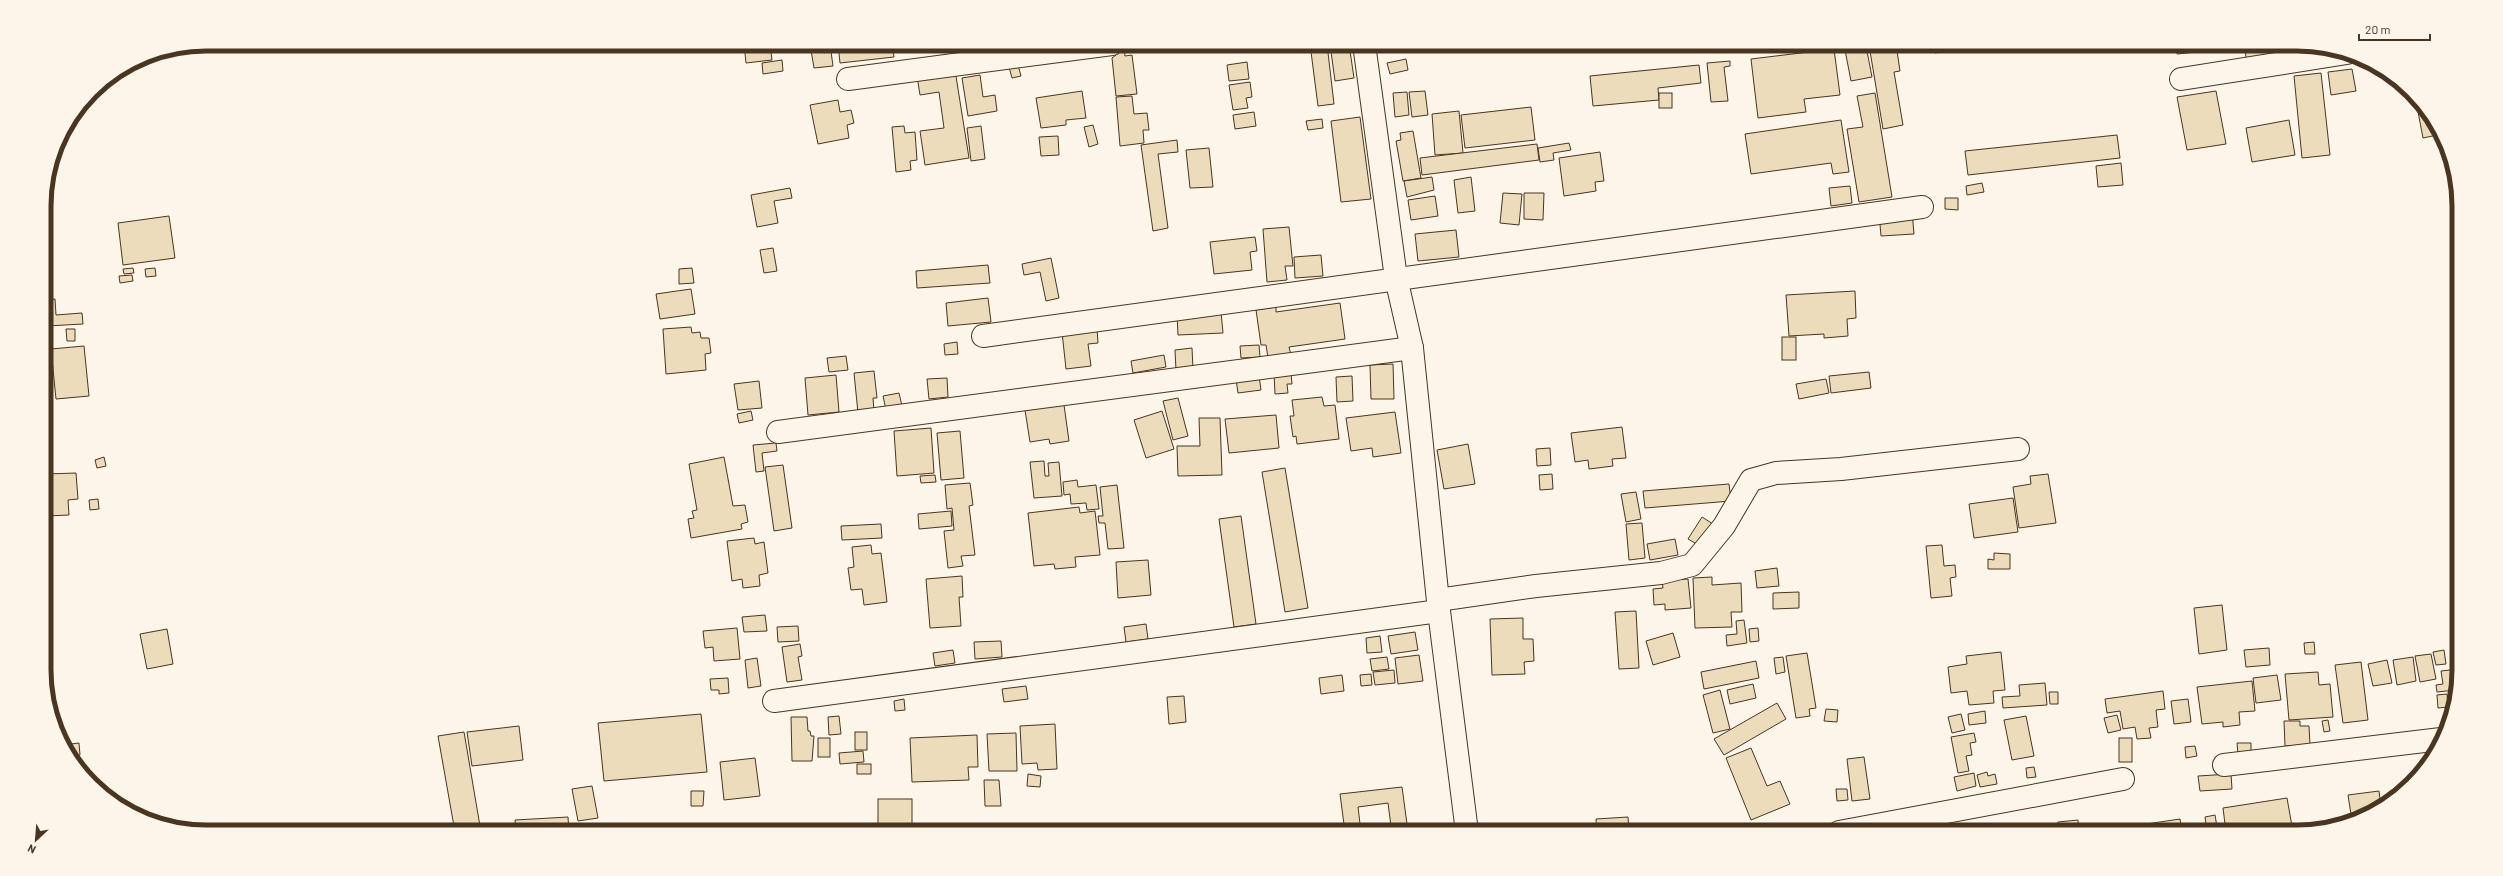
<svg xmlns="http://www.w3.org/2000/svg" width="2503" height="876" font-family="Barlow,sans-serif">
<style>
.building{fill:#ecdcbc;stroke:#4a3520}
.lines{fill:none;stroke-linecap:round;stroke-linejoin:round}
.minor-casing{stroke:#4a3520;stroke-width:24}
.minor{stroke:#fbf6e9;stroke-width:22}
.rim{fill:none;stroke:#4a3520;stroke-width:5}
</style>
<rect width="100%" height="100%" fill="#fbf6e9"/>
<g class="building">
<path d="M744,44H770L772,60L746,63Z"/>
<path d="M810,44H830L833,66L814,68Z"/>
<path d="M838,44H892L894,57L840,63Z"/>
<path d="M1310,44H1327L1334,104L1318,106Z"/>
<path d="M1330,44H1349L1354,78L1335,81Z"/>
<path d="M1877,44H1896L1900,71L1894,72L1903,125L1883,129L1869,45Z"/>
<path d="M1934,44H1950L1951,50L1935,53Z"/>
<path d="M2176,44H2197V52L2177,54Z"/>
<path d="M2218,44H2238V48L2219,50Z"/>
<path d="M2245,44H2268L2269,56L2246,59Z"/>
<path d="M2273,44L2310,46V50L2274,53Z"/>
<path d="M1866,46L1872,77L1851,81L1845,50Z"/>
<path d="M1124,47L1125,56L1132,55L1137,94L1116,96L1112,58L1116,55L1115,48Z"/>
<path d="M1834,49L1840,95L1804,99L1806,112L1758,118L1751,59Z"/>
<path d="M1406,59L1408,70L1390,74L1387,63Z"/>
<path d="M782,60L783,71L763,74L762,63Z"/>
<path d="M1730,61V66L1724,67L1728,101L1711,102L1707,63Z"/>
<path d="M1247,62L1249,79L1229,81L1227,65Z"/>
<path d="M1018,65L1021,76L1012,78L1009,67Z"/>
<path d="M1699,65L1701,83L1658,88L1659,100L1593,106L1590,76Z"/>
<path d="M2352,69L2356,91L2331,95L2328,72Z"/>
<path d="M955,70L969,158L925,165L920,131L944,128L939,92L920,95L917,76Z"/>
<path d="M2321,73L2330,155L2302,158L2294,76Z"/>
<path d="M980,75L983,97L995,95L997,111L968,116L962,78Z"/>
<path d="M1250,82L1252,97L1246,98L1248,108L1233,110L1229,85Z"/>
<path d="M1082,91L1086,118L1066,120V125L1041,128L1036,98Z"/>
<path d="M1425,91L1428,115L1412,117L1409,92Z"/>
<path d="M2216,91L2226,144L2187,150L2177,97Z"/>
<path d="M1407,92L1409,115L1395,117L1393,93Z"/>
<rect x="1659" y="93" width="13" height="15"/>
<path d="M1875,93L1892,197L1859,202L1847,129L1863,127L1857,96Z"/>
<path d="M1132,96L1134,114L1147,113L1149,130H1143L1144,143L1120,146L1116,97Z"/>
<path d="M2415,96L2419,99L2442,134L2423,138Z"/>
<path d="M838,100L840,112L851,110L854,123L847,125L849,138L818,144L810,105Z"/>
<path d="M1531,107L1535,140L1465,148L1461,115Z"/>
<path d="M1459,111L1463,153L1435,155L1432,114Z"/>
<path d="M1254,112L1256,126L1235,129L1233,115Z"/>
<path d="M74,117L76,126L68,127Z"/>
<path d="M1360,117L1371,199L1341,202L1331,121Z"/>
<path d="M1322,119L1323,128L1308,130L1306,121Z"/>
<path d="M1841,120L1849,172L1833,174L1831,163L1751,174L1745,134Z"/>
<path d="M2289,120L2295,155L2252,162L2246,128Z"/>
<path d="M1093,125L1098,144L1089,147L1084,127Z"/>
<path d="M904,126L905,133L915,132L917,160L910,161L911,170L896,172L892,127Z"/>
<path d="M981,126L985,159L971,161L967,128Z"/>
<path d="M1413,131L1421,178L1403,181L1396,141L1401,140L1400,133Z"/>
<path d="M2117,135L2120,158L1968,175L1965,151Z"/>
<path d="M1058,136L1059,155L1041,156L1039,137Z"/>
<path d="M1177,140L1178,152L1158,154L1168,228L1153,231L1141,145Z"/>
<path d="M1569,143L1571,150L1553,153L1554,160L1540,162L1538,148Z"/>
<path d="M1537,144L1539,160L1422,175L1420,158Z"/>
<path d="M1209,148L1213,187L1190,188L1186,150Z"/>
<path d="M1600,152L1604,181L1595,182L1596,191L1564,196L1559,158Z"/>
<path d="M2121,163L2123,185L2098,187L2096,166Z"/>
<path d="M1432,177L1434,190L1407,197L1404,181Z"/>
<path d="M1471,177L1475,211L1458,213L1454,180Z"/>
<path d="M1982,183L1984,192L1967,195L1966,186Z"/>
<path d="M47,184L48,199L44,200V195Z"/>
<path d="M1850,186L1852,203L1831,206L1829,188Z"/>
<path d="M790,188L792,198L774,201L778,223L757,227L751,195Z"/>
<path d="M1503,193L1522,194L1519,225L1500,223Z"/>
<path d="M1524,193H1544L1543,220L1524,219Z"/>
<path d="M1435,196L1438,216L1411,220L1408,200Z"/>
<path d="M1945,198H1958V210L1945,209Z"/>
<path d="M1912,211L1914,234L1881,236L1879,213Z"/>
<path d="M169,216L175,258L123,265L118,223Z"/>
<path d="M1289,227L1293,266H1285L1287,280L1267,282L1263,229Z"/>
<path d="M1456,230L1459,257L1418,261L1415,234Z"/>
<path d="M1255,237L1257,251L1250,252L1252,270L1214,274L1210,242Z"/>
<path d="M773,248L777,271L764,273L760,250Z"/>
<path d="M1321,255L1323,276L1295,278L1294,257Z"/>
<path d="M1051,258L1059,298L1046,301L1040,272L1024,275L1022,264Z"/>
<path d="M988,265L990,283L917,288L916,271Z"/>
<path d="M133,268L134,273L124,274L123,269Z"/>
<path d="M155,268L156,276L146,277L145,269Z"/>
<path d="M692,268L694,283L679,284V269Z"/>
<path d="M132,275L133,281L120,283L119,276Z"/>
<path d="M691,289L695,314L660,319L656,294Z"/>
<path d="M1855,291L1856,318L1847,319L1848,336L1824,338V334L1789,336L1786,295Z"/>
<path d="M988,298L991,322L948,326L946,303Z"/>
<path d="M55,299L56,315L82,313L83,324L47,326L45,300Z"/>
<path d="M1340,303L1345,339L1289,347L1291,355L1268,358L1266,345H1261L1256,310L1276,307V312Z"/>
<path d="M1221,312L1223,333L1178,335L1177,314Z"/>
<path d="M691,327L692,333L700,332L701,338H709L711,353L705,354L706,370L666,374L663,329Z"/>
<path d="M1097,328L1098,343L1088,344L1091,366L1066,369L1062,332Z"/>
<path d="M66,329H75V341H67Z"/>
<rect x="1782" y="337" width="14" height="23"/>
<path d="M957,342L958,354L945,355L944,344Z"/>
<path d="M1259,345L1260,357L1241,358L1240,346Z"/>
<path d="M84,346L89,396L56,399L51,349Z"/>
<path d="M1192,348L1193,369L1176,370L1175,350Z"/>
<path d="M1164,355L1166,367L1133,373L1131,361Z"/>
<path d="M846,356L848,370L829,372L827,358Z"/>
<path d="M1393,364L1394,399H1371L1370,365Z"/>
<path d="M874,371L877,398H873L874,411L858,413L854,373Z"/>
<path d="M1869,372L1871,388L1831,393L1829,376Z"/>
<path d="M1291,373L1292,384H1287L1288,393L1275,394L1274,374Z"/>
<path d="M836,375L839,412L808,415L805,378Z"/>
<path d="M1259,376L1261,390L1238,393L1236,379Z"/>
<path d="M1352,376L1353,401L1337,402L1336,377Z"/>
<path d="M947,378L948,397L929,399L927,379Z"/>
<path d="M1826,379L1829,393L1799,399L1796,384Z"/>
<path d="M759,381L762,408L738,410L734,384Z"/>
<path d="M899,393L902,406L886,410L883,396Z"/>
<path d="M1322,397L1324,406L1335,405L1339,439L1297,444L1296,436L1293,437L1290,416H1294L1292,400Z"/>
<path d="M1178,398L1188,436L1173,440L1163,401Z"/>
<path d="M1064,405L1069,441L1050,444L1049,439L1030,442L1025,410Z"/>
<path d="M751,411L753,420L739,423L737,414Z"/>
<path d="M1162,411L1174,449L1146,458L1134,420Z"/>
<path d="M1395,412L1401,453L1373,457L1372,448L1351,451L1346,418Z"/>
<path d="M1276,415L1279,448L1229,453L1225,419Z"/>
<path d="M1199,418H1220L1222,475L1178,476L1177,446H1200Z"/>
<path d="M1622,427L1626,458L1612,459L1613,466L1589,469L1588,460L1575,462L1571,433Z"/>
<path d="M931,428L934,473L897,476L894,431Z"/>
<path d="M960,431L964,478L941,480L937,433Z"/>
<path d="M776,443L777,451L762,453L764,471L756,472L753,445Z"/>
<path d="M1468,444L1475,484L1444,489L1437,450Z"/>
<path d="M1550,448L1551,465L1537,466L1536,449Z"/>
<path d="M104,457L106,466L97,468L95,460Z"/>
<path d="M724,457L733,506L745,505L748,522L741,524L742,529L691,538L688,519L694,518L692,511L697,510L689,464Z"/>
<path d="M1044,461L1045,476H1049L1048,463L1059,462L1062,496L1034,498L1030,462Z"/>
<path d="M783,465L792,528L774,531L765,467Z"/>
<path d="M1285,468L1308,608L1285,612L1262,472Z"/>
<path d="M76,473L78,499L68,500L69,515L46,516V474Z"/>
<path d="M1552,474L1553,489L1540,490L1539,475Z"/>
<path d="M2048,474L2056,523L2019,528L2013,487L2031,484L2030,476Z"/>
<path d="M935,475L936,482L921,483L920,476Z"/>
<path d="M1077,480L1078,487L1096,485L1099,509L1087,510L1086,503L1071,504L1070,494L1064,495L1063,482Z"/>
<path d="M970,483L973,505L969,506L975,555L961,556L963,566L948,568L944,531L954,530L952,508L947,509L945,485Z"/>
<path d="M1729,484L1731,501L1645,508L1643,491Z"/>
<path d="M1117,485L1124,548L1108,549L1105,523H1099L1098,516H1103L1100,487Z"/>
<path d="M1636,492L1641,519L1626,522L1621,494Z"/>
<path d="M2013,498L2018,532L1974,538L1969,504Z"/>
<path d="M98,499L99,509L90,510L89,500Z"/>
<path d="M1079,507L1080,513L1095,511L1100,555L1075,557L1076,567L1055,569L1054,564L1034,566L1028,513Z"/>
<path d="M951,511L952,526L919,529L918,514Z"/>
<path d="M1241,516L1256,624L1234,627L1219,519Z"/>
<path d="M1702,517L1713,524L1700,546L1688,539Z"/>
<path d="M1642,523L1645,558L1629,560L1626,524Z"/>
<path d="M881,524L882,538L842,540L841,526Z"/>
<path d="M754,538L755,544L764,542L768,573L759,575L760,586L743,588L742,579L732,581L727,541Z"/>
<path d="M1675,539L1678,555L1650,560L1647,544Z"/>
<path d="M871,545L872,554L881,553L887,602L864,605L862,589L851,590L848,568L854,567L852,547Z"/>
<path d="M1942,545L1944,566L1955,565L1956,577L1950,578L1952,596L1931,598L1926,546Z"/>
<path d="M1994,553L2010,554V569H1988V559L1994,560Z"/>
<path d="M1148,560L1151,595L1118,598L1116,562Z"/>
<path d="M1777,568L1779,586L1757,588L1755,571Z"/>
<path d="M962,576L963,597H959L961,626L930,628L926,579Z"/>
<path d="M1712,577V585L1741,583L1742,612H1731L1732,627L1695,628L1693,578Z"/>
<path d="M1688,579L1691,608L1665,610V604L1654,605L1653,589L1663,588L1662,581Z"/>
<path d="M1799,592V608L1773,609V593Z"/>
<path d="M2222,605L2227,650L2199,654L2194,608Z"/>
<path d="M1636,611L1639,668L1619,669L1615,612Z"/>
<path d="M765,615L767,631L744,632L742,617Z"/>
<path d="M1523,618V639H1533L1534,661L1524,662L1525,674L1492,675L1490,619Z"/>
<path d="M1744,620L1747,643L1727,646L1726,635L1737,634L1736,621Z"/>
<path d="M1146,624L1148,639L1126,642L1124,627Z"/>
<path d="M798,626L799,641L778,642L777,627Z"/>
<path d="M737,628L740,659L714,661L713,647L705,648L703,631Z"/>
<path d="M1758,628L1759,641L1750,642L1749,629Z"/>
<path d="M167,629L173,664L147,669L140,634Z"/>
<path d="M1415,632L1418,650L1391,654L1388,636Z"/>
<path d="M1673,633L1680,657L1653,665L1646,641Z"/>
<path d="M1380,636L1382,652L1367,653L1366,638Z"/>
<path d="M1001,641L1002,657L975,659L974,642Z"/>
<path d="M2314,642L2315,654H2305L2304,643Z"/>
<path d="M800,644L802,656L798,657L802,680L787,682L782,647Z"/>
<path d="M2269,648L2270,665L2246,667L2244,650Z"/>
<path d="M2459,649V668H2457L2454,650Z"/>
<path d="M953,650L955,663L935,666L933,653Z"/>
<path d="M2444,650L2446,664L2436,665L2433,652Z"/>
<path d="M2001,652L2005,690L1993,691L1994,703L1969,705L1967,691L1951,693L1948,667L1967,664L1966,656Z"/>
<path d="M1807,653L1816,708L1809,709L1810,716L1796,718L1786,656Z"/>
<path d="M2431,654L2436,679L2420,682L2415,656Z"/>
<path d="M1419,655L1423,681L1398,684L1395,658Z"/>
<path d="M1387,657L1389,669L1372,671L1370,659Z"/>
<path d="M1783,657L1785,672L1776,674L1774,658Z"/>
<path d="M2413,657L2416,681L2397,685L2393,660Z"/>
<path d="M757,658L761,686L748,688L745,660Z"/>
<path d="M2387,660L2392,683L2373,686L2368,664Z"/>
<path d="M1756,661L1759,678L1704,689L1701,672Z"/>
<path d="M2361,662L2368,720L2343,723L2335,665Z"/>
<path d="M2458,669L2456,690L2437,692L2436,685L2443,684L2441,671Z"/>
<path d="M1394,670L1395,683L1375,685L1373,672Z"/>
<path d="M2318,672L2319,685L2330,684L2333,717L2289,720L2285,674Z"/>
<path d="M1371,674L1372,685L1361,686L1360,675Z"/>
<path d="M1342,675L1344,691L1321,694L1319,678Z"/>
<path d="M2277,675L2281,700L2256,703L2253,678Z"/>
<path d="M728,678L729,693L719,694V690H711L710,679Z"/>
<path d="M2252,681L2255,711L2239,712L2240,725L2223,727V722L2202,724L2197,687Z"/>
<path d="M2045,683L2047,705L2003,708L2002,697L2020,696L2019,685Z"/>
<path d="M1753,684L1756,698L1730,704L1727,690Z"/>
<path d="M1026,686L1028,699L1004,702L1002,689Z"/>
<path d="M1720,690L1730,729L1713,733L1703,695Z"/>
<path d="M2163,691L2165,709L2156,710L2158,727L2149,728L2151,738L2137,739L2135,727L2123,729L2120,711L2107,713L2105,699Z"/>
<path d="M2049,692H2058V704H2050Z"/>
<path d="M2447,694L2448,707L2438,708L2437,695Z"/>
<path d="M2451,694H2456L2454,710H2453Z"/>
<path d="M1184,696L1186,722L1169,724L1167,697Z"/>
<path d="M904,699L905,710L895,711L894,701Z"/>
<path d="M2188,699L2191,722L2174,724L2171,701Z"/>
<path d="M1777,703L1786,719L1724,755L1714,739Z"/>
<path d="M1826,709L1838,710L1837,722L1824,721Z"/>
<path d="M1985,711L1986,723L1969,725L1968,714Z"/>
<path d="M701,714L707,772L604,781L598,723Z"/>
<path d="M1961,714L1965,730L1952,733L1948,717Z"/>
<path d="M2117,715L2121,730L2108,733L2104,718Z"/>
<path d="M839,716L841,734L829,735L828,717Z"/>
<path d="M2026,716L2034,756L2012,760L2004,720Z"/>
<path d="M791,717H807L808,731H810L811,736H814L812,761H792Z"/>
<path d="M2328,720L2330,731L2324,732L2322,721Z"/>
<path d="M2284,721H2300V726H2309L2310,745L2285,746Z"/>
<path d="M1055,724L1057,769L1038,770L1037,763L1022,764L1020,726Z"/>
<path d="M519,726L523,760L472,766L467,732Z"/>
<path d="M464,732L481,832H455L438,736Z"/>
<rect x="855" y="732" width="12" height="18"/>
<path d="M1016,733L1017,771H989L987,734Z"/>
<path d="M1974,733L1976,742L1970,743L1972,755L1966,756L1969,771L1958,773L1951,737Z"/>
<path d="M977,735L978,767H968L969,780L912,782L910,738Z"/>
<rect x="818" y="738" width="12" height="19"/>
<rect x="2119" y="738" width="13" height="24"/>
<path d="M79,743L80,755L74,756V761L63,745Z"/>
<path d="M2237,743H2251V753L2238,754Z"/>
<path d="M2195,746L2197,756L2186,758L2185,747Z"/>
<path d="M1751,748L1767,786L1780,781L1790,804L1751,820L1726,758Z"/>
<path d="M863,751L864,762L840,764L839,753Z"/>
<path d="M1864,757L1870,799L1852,801L1847,759Z"/>
<path d="M755,758L760,796L724,800L720,762Z"/>
<rect x="857" y="764" width="14" height="10"/>
<path d="M2034,767L2036,777L2027,778L2026,768Z"/>
<path d="M1987,772L1988,776L1995,774L1997,784L1980,787L1977,775Z"/>
<path d="M1974,773L1976,786L1957,791L1954,777Z"/>
<path d="M1028,774L1041,776L1040,787L1027,786Z"/>
<path d="M2231,774L2232,789L2200,791L2198,776Z"/>
<path d="M984,780H999L1001,806H985Z"/>
<path d="M592,786L598,818L578,821L572,789Z"/>
<path d="M1402,787L1407,824L1391,826L1388,803L1358,807L1361,832H1345L1340,794Z"/>
<path d="M1836,789H1847L1848,800L1837,801Z"/>
<path d="M691,791H704L703,806H691Z"/>
<path d="M2379,791L2381,807L2352,821L2348,795Z"/>
<path d="M2393,792H2402L2393,800Z"/>
<path d="M2287,798L2293,832H2226L2223,808Z"/>
<rect x="878" y="799" width="34" height="33"/>
<path d="M2215,815L2217,827L2207,830L2205,817Z"/>
<path d="M568,817L569,832H516L515,820Z"/>
<path d="M1628,817L1629,832H1597L1596,819Z"/>
<path d="M2180,819L2182,832H2134L2133,826Z"/>
<path d="M2078,820L2079,832H2059L2058,822Z"/>
<path d="M2124,825L2125,832H2112L2111,826Z"/>
</g>
<g class="lines">
<defs>
<g id="minor">
<path d="M1364,44L1396,278L1412,348L1439,611L1467,832"/>
<path d="M848,79L1112,44"/>
<path d="M2181,79L2347,53"/>
<path d="M983,336L1922,207"/>
<path d="M778,432L1412,348"/>
<path d="M1438,600L1536,586L1661,573L1692,565L1724,526L1751,480L1776,473L1841,469L2018,449"/>
<path d="M774,701L1439,611"/>
<path d="M2224,765L2441,739"/>
<path d="M1839,832L2123,779"/>
</g>
</defs>
<use href="#minor" class="minor-casing"/>
<use href="#minor" class="minor"/>
</g>
<path d="M0 0H2503V876H0ZM206 51H2297A155 155 0 0 1 2452 206V670A155 155 0 0 1 2297 825H206A155 155 0 0 1 51 670V206A155 155 0 0 1 206 51Z" fill="#fbf6e9" fill-rule="evenodd"/>
<path class="rim" d="M206 51H2297A155 155 0 0 1 2452 206V670A155 155 0 0 1 2297 825H206A155 155 0 0 1 51 670V206A155 155 0 0 1 206 51Z"/>
<g transform="translate(36 840) rotate(206)" stroke="#fbf6e9" stroke-width="3" paint-order="stroke">
<path d="M0-3L7 15L0 10L-7 15Z" fill="#4a3520"/>
<text y="-6" font-size="11" font-weight="bold" text-anchor="middle" fill="#4a3520">N</text>
</g>
<path d="M2359 34v6h71v-6" fill="none" stroke="#4a3520" stroke-width="2"/>
<text x="2365" y="34" font-size="12" fill="#4a3520" stroke="#fbf6e9" stroke-width="3" paint-order="stroke">20 m</text>
</svg>
